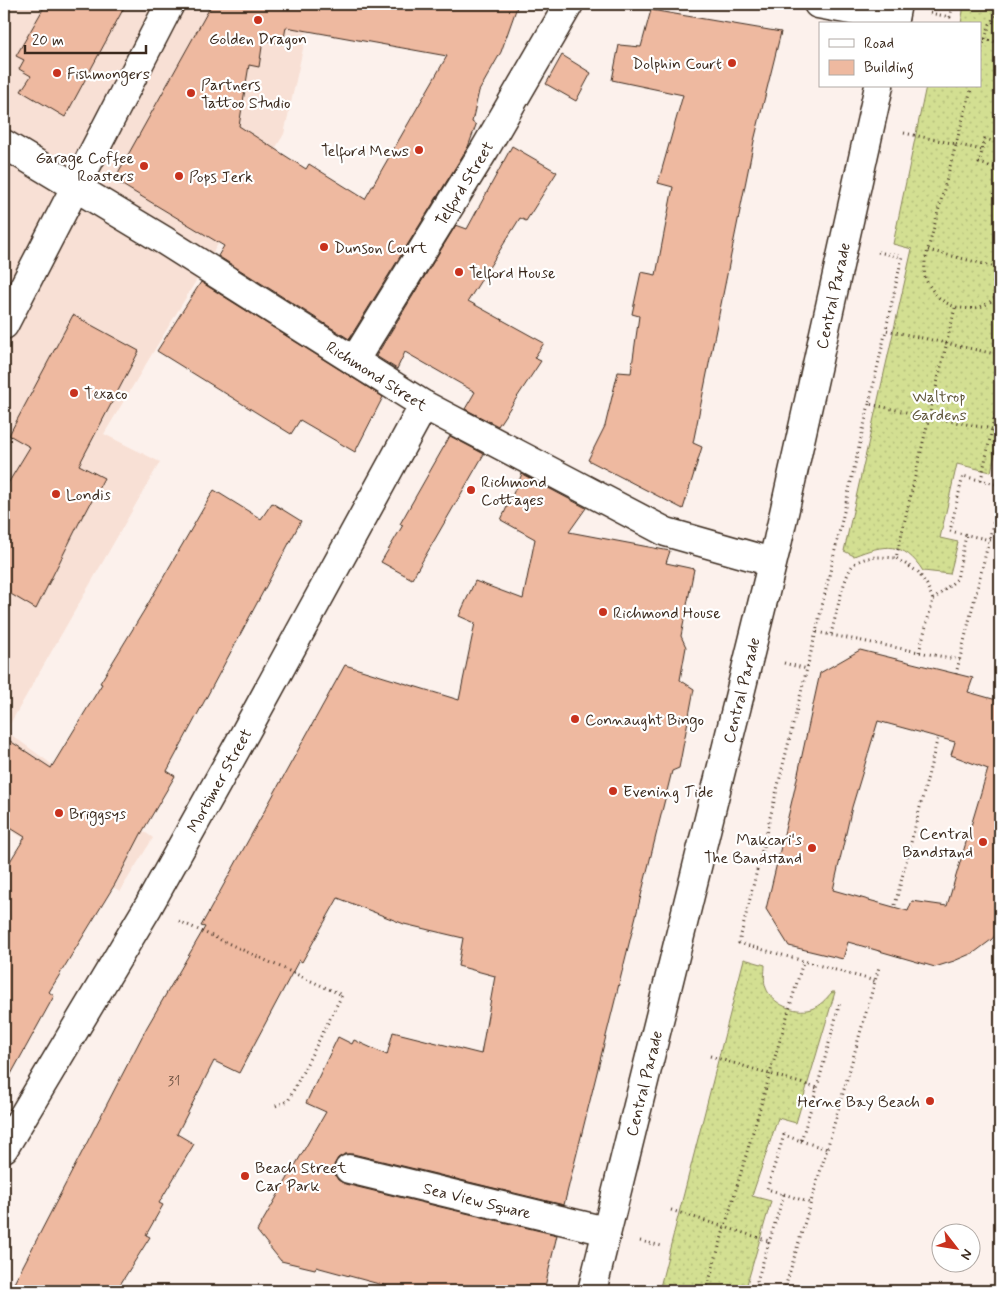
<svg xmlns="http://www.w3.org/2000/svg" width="1004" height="1295" font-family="Mynerve,sans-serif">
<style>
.built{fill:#f8e0d5}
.garden{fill:url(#garden-dots);stroke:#878458}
.building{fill:#eeb9a0;stroke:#3b2a1e;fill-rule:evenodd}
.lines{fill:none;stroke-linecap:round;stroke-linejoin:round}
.minor-casing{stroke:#3b2a1e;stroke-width:31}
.tertiary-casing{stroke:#3b2a1e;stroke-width:31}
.secondary-casing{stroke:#3b2a1e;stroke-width:31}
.path{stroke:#3b2a1e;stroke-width:3;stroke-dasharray:1 4;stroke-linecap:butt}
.minor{stroke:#fff;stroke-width:28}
.tertiary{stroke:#fff;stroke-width:28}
.secondary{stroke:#fff;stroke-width:28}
.poi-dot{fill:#c8321e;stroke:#fff;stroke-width:2}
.labels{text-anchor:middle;stroke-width:4.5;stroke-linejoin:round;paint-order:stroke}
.number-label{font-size:14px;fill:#684e3e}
.poi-label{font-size:16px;fill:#3b2a1e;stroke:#fff;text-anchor:start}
.street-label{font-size:16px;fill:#3b2a1e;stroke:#fff}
.park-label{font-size:16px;fill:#61573b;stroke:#fff}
</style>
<defs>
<pattern id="garden-dots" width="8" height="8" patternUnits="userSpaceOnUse" patternTransform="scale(1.25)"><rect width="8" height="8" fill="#d3df92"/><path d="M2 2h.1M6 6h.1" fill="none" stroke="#b6c07d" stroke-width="1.8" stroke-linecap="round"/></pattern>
</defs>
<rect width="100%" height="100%" fill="#fcf1ec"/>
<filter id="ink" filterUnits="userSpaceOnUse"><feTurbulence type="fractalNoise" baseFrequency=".02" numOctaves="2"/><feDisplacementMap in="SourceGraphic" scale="10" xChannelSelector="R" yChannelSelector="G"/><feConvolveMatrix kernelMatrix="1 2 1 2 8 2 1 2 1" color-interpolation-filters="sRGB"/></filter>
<g filter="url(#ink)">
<path class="built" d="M4,4H313L284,134L104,434L160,462L6,731L153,838L120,891L4,827Z"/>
<g class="garden">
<path d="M964,4H1000V432L991,472L957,464L940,538L958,542L950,574L923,571C904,541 884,544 854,556L844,551L912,249L893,244L926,86H980V24H961Z"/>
<path d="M744,959L765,965C765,972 763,981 766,988C772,1004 795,1014 811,1009C820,1006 826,999 832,992H835L796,1123L778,1118L752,1196L771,1201L745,1291H659Z"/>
</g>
<g class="building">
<path d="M46,4H126L65,117L21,91L31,76L19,69L24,60L16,56Z"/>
<path d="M212,4H518L501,52L479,91L472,122L476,125L468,147L349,339L218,256L224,246L114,180ZM286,27L447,56L365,199L309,164L306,169L239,126L249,65L259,67L263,40L283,44Z"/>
<path d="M651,10L781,32L754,141L693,443L702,447L683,509L588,460L605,426L618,372L631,373L639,316L632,314L641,272L656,275L673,187L658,183L683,95L612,80L619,45L641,47Z"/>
<path d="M562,55L591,73L576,101L546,84Z"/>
<path d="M512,146L557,172L526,221L520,218L468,301L544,343L534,358L541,361L498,426L465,409L475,392L405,352L397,369L376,356L456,225L467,229Z"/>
<path d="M201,282L383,397L355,452L300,420L291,434L157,351Z"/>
<path d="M73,315L139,351L79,465L104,478L85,514L84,513L36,609L4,590V490L30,447L9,435Z"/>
<path d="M450,436L484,454L412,579L381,562L403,525L400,524Z"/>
<path d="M522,474L586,508L569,532L670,551L666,563L694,569L681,636L686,647L680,680L694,689L679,768L672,771L564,1205L353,1154H345L338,1158L334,1165V1173L338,1180L345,1184L557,1235L544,1291H405L316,1267L315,1269L281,1261L257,1231L326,1112L306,1103L338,1037L352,1044L354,1040L387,1055L393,1032L481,1054L495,976L458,966L463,938L404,924L338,898L302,962L299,960L239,1073L214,1061L177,1134L194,1144L159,1203L163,1205L146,1235L150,1237L116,1291H10L147,1027L205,927L201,926L345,665L459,700L475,623L459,616L475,581L523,599L535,539L501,520Z"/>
<path d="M214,490L261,519L272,503L301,521L167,771L175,776L141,834L115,884L49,992L54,996L4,1087V871L25,837L4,824V737L51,768L102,684L100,683L145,609Z"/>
<path d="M860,650L973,678L968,692L1000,701V930L991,940L975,952L954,961L935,967L848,942L843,959L789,946L766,909L794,792L820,673ZM878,721L955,742L951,755L988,769L947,906L912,901L908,911L833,890L852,807Z"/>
</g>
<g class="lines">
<defs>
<g id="minor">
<path d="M818,4L894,18"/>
<path id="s1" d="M4,144L165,241L424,405L666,532L772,562"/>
<path id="s2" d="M354,361L485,149L569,4"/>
<path id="s3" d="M4,1148L148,907L245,733L424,405"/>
<path id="s4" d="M349,1169L606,1231"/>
</g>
<g id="tertiary">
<path d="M893,24L897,4"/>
<path id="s5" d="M592,1291L778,540L879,86"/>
</g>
<path id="secondary" d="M4,325L170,4"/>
</defs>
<use href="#minor" class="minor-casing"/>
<use href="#tertiary" class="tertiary-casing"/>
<use href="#secondary" class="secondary-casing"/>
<g class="path">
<path d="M930,13L950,17L953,4"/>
<path d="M984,39L1000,43"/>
<path d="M980,53L990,24L1000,12"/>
<path d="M972,86L956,144L982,150"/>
<path d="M904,133L956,144L925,261C925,266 924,273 925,277C926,281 929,285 931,288C946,313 986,317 1000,290"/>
<path d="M1000,143L985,139L979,163L1000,169"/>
<path d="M928,250L1000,268"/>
<path d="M878,252L902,257L886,329"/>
<path d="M955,308L929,417L992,429L1000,389"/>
<path d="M869,404L816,632L960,660"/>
<path d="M981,480L992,429"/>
<path d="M990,540L950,531L963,476L1000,485"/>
<path d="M933,600L957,579L966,535"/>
<path d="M816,632L739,943L875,981"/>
<path d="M831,634C835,620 844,573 854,564C866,555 883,557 896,558"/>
<path d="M919,652L933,600L927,585L918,572L896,558L929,417L869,404L886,330L1000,355"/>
<path d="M784,663L807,669"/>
<path d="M956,674L1000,496"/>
<path d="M895,905L938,737"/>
<path d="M179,921L342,995L288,1101L273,1107"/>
<path d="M710,1056L817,1088"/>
<path d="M801,1141L827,1149"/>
<path d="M784,1194L811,1203"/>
<path d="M671,1210L769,1241"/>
<path d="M640,1241L662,1246"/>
<path d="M706,1291L803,962"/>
<path d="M754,1291L784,1194L767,1189L784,1135L801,1141L817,1088L840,1002"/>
<path d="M784,1291L827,1149L879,967"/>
</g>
<use href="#minor" class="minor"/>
<use href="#tertiary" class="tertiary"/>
<use href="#secondary" class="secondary"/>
</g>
</g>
<g class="poi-dot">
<circle cx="258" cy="20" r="5"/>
<circle cx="732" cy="63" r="5"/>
<circle cx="57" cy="73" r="5"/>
<circle cx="191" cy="93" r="5"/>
<circle cx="419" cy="150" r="5"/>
<circle cx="144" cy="166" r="5"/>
<circle cx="179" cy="176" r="5"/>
<circle cx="324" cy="247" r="5"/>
<circle cx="459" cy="272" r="5"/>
<circle cx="74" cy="393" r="5"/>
<circle cx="471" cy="490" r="5"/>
<circle cx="56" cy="494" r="5"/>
<circle cx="603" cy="612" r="5"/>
<circle cx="575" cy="719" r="5"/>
<circle cx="613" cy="791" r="5"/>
<circle cx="59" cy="813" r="5"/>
<circle cx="983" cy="842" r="5"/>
<circle cx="812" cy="848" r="5"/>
<circle cx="930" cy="1101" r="5"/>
<circle cx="245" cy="1176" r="5"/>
</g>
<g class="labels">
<g class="number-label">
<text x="174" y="1085">31</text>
</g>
<g class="poi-label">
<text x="258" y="44" text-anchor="middle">Golden Dragon</text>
<text x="722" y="69" text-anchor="end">Dolphin Court</text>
<text x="67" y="79">Fishmongers</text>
<text x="201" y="90">Partners<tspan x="201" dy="18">Tattoo Studio</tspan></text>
<text x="409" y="156" text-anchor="end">Telford Mews</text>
<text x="134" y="163" text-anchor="end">Garage Coffee<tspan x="134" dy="18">Roasters</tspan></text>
<text x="189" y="182">Pops Jerk</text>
<text x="334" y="253">Dunson Court</text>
<text x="469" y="278">Telford House</text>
<text x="84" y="399">Texaco</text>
<text x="481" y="487">Richmond<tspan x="481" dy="18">Cottages</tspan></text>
<text x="66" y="500">Londis</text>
<text x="613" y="618">Richmond House</text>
<text x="585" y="725">Connaught Bingo</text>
<text x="623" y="797">Evening Tide</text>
<text x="69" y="819">Briggsys</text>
<text x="973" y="839" text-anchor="end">Central<tspan x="973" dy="18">Bandstand</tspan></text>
<text x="802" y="845" text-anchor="end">Makcari's<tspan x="802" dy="18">The Bandstand</tspan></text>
<text x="920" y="1107" text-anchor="end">Herne Bay Beach</text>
<text x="255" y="1173">Beach Street<tspan x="255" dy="18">Car Park</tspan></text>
</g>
<g class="street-label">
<text dy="6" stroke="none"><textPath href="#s2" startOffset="209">Telford Street</textPath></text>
<text dy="6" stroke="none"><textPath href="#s5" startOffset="1024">Central Parade</textPath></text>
<text dy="6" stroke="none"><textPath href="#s1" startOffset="439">Richmond Street</textPath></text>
<text dy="6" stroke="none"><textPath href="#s5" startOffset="619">Central Parade</textPath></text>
<text dy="6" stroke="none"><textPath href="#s3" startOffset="426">Mortimer Street</textPath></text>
<text dy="6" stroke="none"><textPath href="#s5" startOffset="214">Central Parade</textPath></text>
<text dy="6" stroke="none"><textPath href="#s4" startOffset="132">Sea View Square</textPath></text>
</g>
<g class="park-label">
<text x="939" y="402">Waltrop<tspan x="939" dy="18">Gardens</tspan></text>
</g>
</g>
<rect width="1004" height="1295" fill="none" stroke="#fff" stroke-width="20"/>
<rect x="10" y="10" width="984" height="1275" fill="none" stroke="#3b2a1e" stroke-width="2" filter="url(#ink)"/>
<rect x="819" y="22" width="162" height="65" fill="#ffffff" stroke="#b1aaa5"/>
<rect x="829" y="39" width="25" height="8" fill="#ffffff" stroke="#b1aaa5"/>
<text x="864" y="48" font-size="15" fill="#3b2a1e">Road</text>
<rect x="829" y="60" width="25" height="15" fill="#eeb9a0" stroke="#b1aaa5"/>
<text x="864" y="72" font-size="15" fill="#3b2a1e">Building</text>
<g transform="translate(956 1248) rotate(121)"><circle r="24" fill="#ffffff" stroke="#b1aaa5"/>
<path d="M0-4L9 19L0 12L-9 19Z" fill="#c8321e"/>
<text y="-8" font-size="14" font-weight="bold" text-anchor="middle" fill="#3b2a1e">N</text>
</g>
<path d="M25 45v8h121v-8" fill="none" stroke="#3b2a1e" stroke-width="2.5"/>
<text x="32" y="45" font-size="15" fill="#3b2a1e" stroke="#ffffff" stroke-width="4" paint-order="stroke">20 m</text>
</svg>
